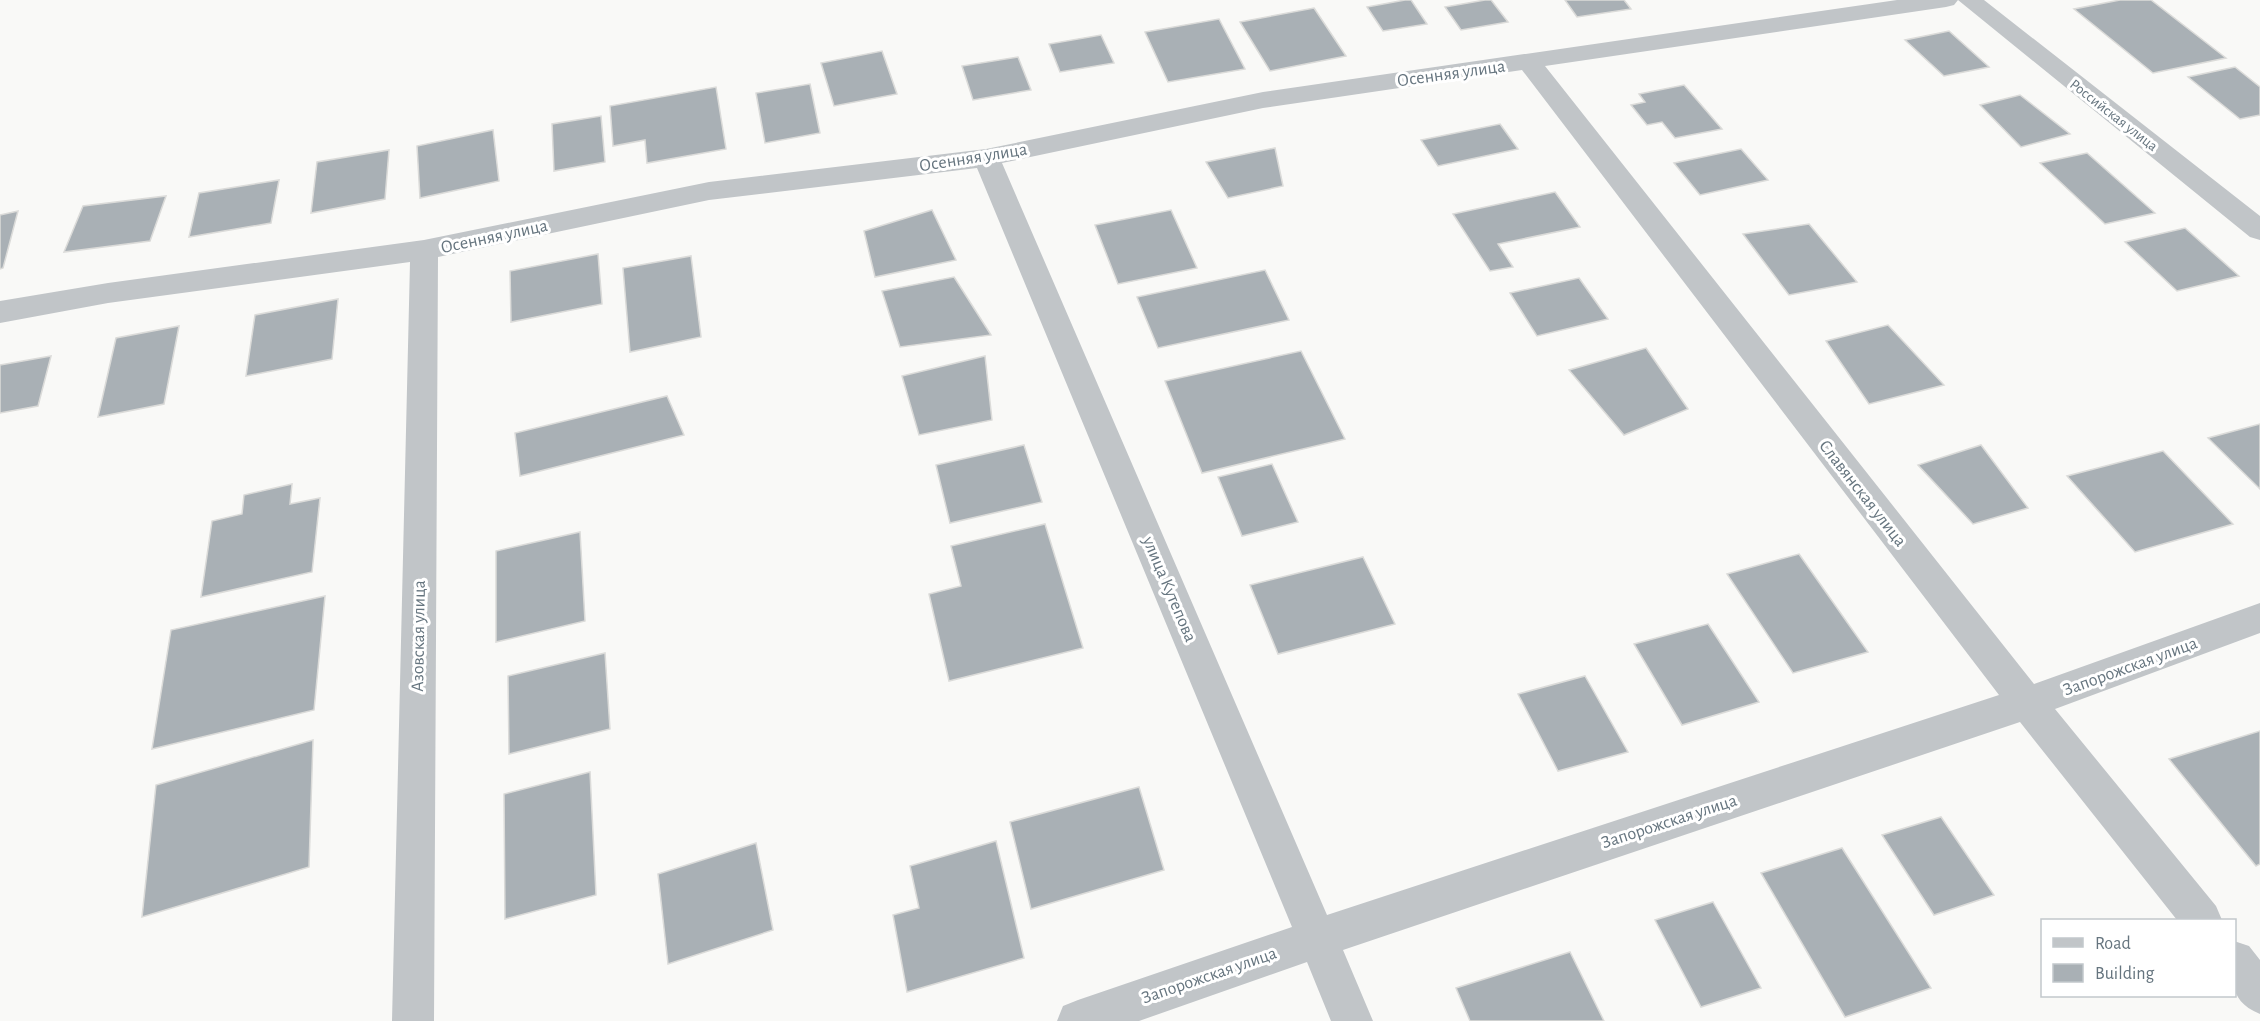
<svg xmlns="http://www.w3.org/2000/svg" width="2260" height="1021" font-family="'Alegreya Sans',sans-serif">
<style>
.building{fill:#a9b0b5;stroke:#dbdbd9;stroke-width:1.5}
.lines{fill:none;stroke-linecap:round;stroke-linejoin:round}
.minor{fill:#c1c5c8;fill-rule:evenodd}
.labels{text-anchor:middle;stroke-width:6;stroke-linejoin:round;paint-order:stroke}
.far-street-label{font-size:15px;fill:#66757f;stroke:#fff}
.street-label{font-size:18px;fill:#66757f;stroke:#fff}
</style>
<rect width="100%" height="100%" fill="#f9f9f7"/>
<g class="building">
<path d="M1405,0H1411L1427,24L1383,31L1367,7Z"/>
<path d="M1485,0H1491L1508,22L1461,30L1445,7Z"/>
<path d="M1565,0H1624L1631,9L1577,17Z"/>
<path d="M2120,0H2151L2226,58L2153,73L2074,9Z"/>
<path d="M1314,8L1346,56L1270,71L1240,22Z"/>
<path d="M1219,19L1245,69L1168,82L1145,32Z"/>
<path d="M1949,31L1989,67L1944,76L1905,40Z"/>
<path d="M1101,35L1114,63L1060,72L1049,44Z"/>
<path d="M882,51L897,94L834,106L821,63Z"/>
<path d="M1018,57L1031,90L973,100L962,66Z"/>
<path d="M2235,67L2260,87V115L2240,119L2188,77Z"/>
<path d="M810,84L820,133L765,143L756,93Z"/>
<path d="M1684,85L1722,129L1675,138L1662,122L1647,125L1631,105L1645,102L1639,94Z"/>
<path d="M716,87L726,149L647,163L645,140L613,146L610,106Z"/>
<path d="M2020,95L2070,134L2021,147L1980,105Z"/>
<path d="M601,116L605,162L554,171L552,124Z"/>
<path d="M1500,124L1518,149L1438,166L1421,140Z"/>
<path d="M493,130L499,181L420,198L417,146Z"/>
<path d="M1275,148L1283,186L1228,198L1206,162Z"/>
<path d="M1741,149L1768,180L1700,195L1674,163Z"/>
<path d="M389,150L385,199L311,213L317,162Z"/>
<path d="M2087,153L2155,213L2105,224L2040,163Z"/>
<path d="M279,180L271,223L189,237L199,193Z"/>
<path d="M1555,192L1580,227L1498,244L1513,267L1490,271L1453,214Z"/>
<path d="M166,196L150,241L64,252L83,206Z"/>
<path d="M932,210L956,260L875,277L864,231Z"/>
<path d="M1171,210L1197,268L1118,284L1095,225Z"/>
<path d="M18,211L3,268L0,269V215Z"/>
<path d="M1809,224L1857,282L1789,295L1743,234Z"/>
<path d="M2185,228L2239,276L2177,291L2125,242Z"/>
<path d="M598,254L602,304L511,322L510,271Z"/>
<path d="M691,256L701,337L630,352L623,268Z"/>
<path d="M1265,270L1289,320L1158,348L1137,297Z"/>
<path d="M954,277L991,335L900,347L882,291Z"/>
<path d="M1579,278L1608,319L1537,336L1510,293Z"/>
<path d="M338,299L332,359L246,376L255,315Z"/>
<path d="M1888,325L1944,385L1869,404L1826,341Z"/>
<path d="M179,326L164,404L98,417L116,338Z"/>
<path d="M1646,348L1688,409L1624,435L1569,370Z"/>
<path d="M1301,351L1345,439L1202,473L1165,381Z"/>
<path d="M51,356L38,406L0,413V365Z"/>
<path d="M985,356L992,420L919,435L902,376Z"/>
<path d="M667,396L684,435L520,476L515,433Z"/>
<path d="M2260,424V489L2208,438Z"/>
<path d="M1024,445L1042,502L950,523L936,465Z"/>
<path d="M1981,445L2028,508L1973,524L1918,465Z"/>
<path d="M2163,451L2233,524L2135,552L2067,476Z"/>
<path d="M1272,464L1298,522L1242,536L1218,477Z"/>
<path d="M292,484L290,504L320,498L312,572L201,597L212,521L242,514L244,495Z"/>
<path d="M1045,524L1083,648L949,681L929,594L961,586L951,546Z"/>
<path d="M580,532L585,621L496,642V551Z"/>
<path d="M1799,554L1868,652L1793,673L1727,574Z"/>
<path d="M1363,557L1395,624L1278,654L1250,585Z"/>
<path d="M325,596L314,710L152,749L171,630Z"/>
<path d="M1708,624L1759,702L1682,725L1634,644Z"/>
<path d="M605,653L610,729L509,754L508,676Z"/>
<path d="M1585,676L1628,752L1558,771L1518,694Z"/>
<path d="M2260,731V864L2256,866L2169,759Z"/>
<path d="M313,740L309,867L142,917L156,785Z"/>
<path d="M590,772L596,895L505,919L504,794Z"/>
<path d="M1139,787L1164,870L1031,909L1010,822Z"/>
<path d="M1941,817L1994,895L1934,915L1882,835Z"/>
<path d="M996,841L1024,958L907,992L893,915L919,908L910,866Z"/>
<path d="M756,843L773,930L668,964L658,874Z"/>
<path d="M1842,848L1931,988L1845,1017L1761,873Z"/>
<path d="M1713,902L1761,988L1701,1007L1655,920Z"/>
<path d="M1570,952L1604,1021H1470L1456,988Z"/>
</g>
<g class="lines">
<g class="minor">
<path d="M1897,0H1984L2260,216V240L2250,237L1958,0L1954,5L1946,7L1545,66L2034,684L2260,603V633L2055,709L2216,906L2222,920H2177L2020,722L1343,950L1373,1021H1331L1307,962L1139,1021H1057L1063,1006L1078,1000L1292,927L977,168L709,200L438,257L434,1021H392L410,262L108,303L0,323V301L108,283L424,240L709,182L986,149L1263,92ZM1522,70L1999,695L1327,915L1002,163L1263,108Z"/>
<path d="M2234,941L2249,946L2260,960V1014C2224,999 2234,974 2234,941Z"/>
</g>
</g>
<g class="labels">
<g class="far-street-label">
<text transform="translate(2114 115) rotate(38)" y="5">Российская улица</text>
</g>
<g class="street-label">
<text transform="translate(1451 73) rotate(-8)" y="6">Осенняя улица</text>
<text transform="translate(973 157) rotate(-9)" y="6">Осенняя улица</text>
<text transform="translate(494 236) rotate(-12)" y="6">Осенняя улица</text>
<text transform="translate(1863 493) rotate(52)" y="6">Славянская улица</text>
<text transform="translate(1170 589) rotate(67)" y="6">улица Кутепова</text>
<text transform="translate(418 636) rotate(-89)" y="6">Азовская улица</text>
<text transform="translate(2130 666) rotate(-20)" y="6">Запорожская улица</text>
<text transform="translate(1669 821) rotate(-18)" y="6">Запорожская улица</text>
<text transform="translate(1209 975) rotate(-19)" y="6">Запорожская улица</text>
</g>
</g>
<rect x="2041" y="919" width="195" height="78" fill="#ffffff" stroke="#c2c8cc" stroke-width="1.5"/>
<rect x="2053" y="938" width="30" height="9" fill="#c1c5c8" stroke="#c2c8cc" stroke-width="1.5"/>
<text x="2095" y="949" font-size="18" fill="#66757f">Road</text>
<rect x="2053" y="964" width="30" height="18" fill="#a9b0b5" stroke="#c2c8cc" stroke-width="1.5"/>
<text x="2095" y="979" font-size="18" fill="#66757f">Building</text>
</svg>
